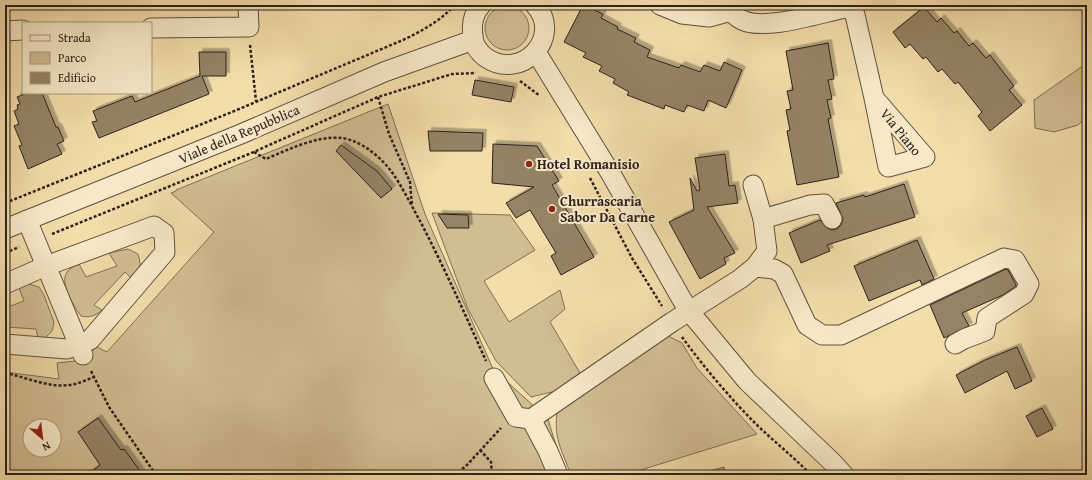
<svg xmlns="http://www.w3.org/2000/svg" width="1092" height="480" font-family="'Gentium Book Plus',serif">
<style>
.green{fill:#d1bd92;stroke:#806f56;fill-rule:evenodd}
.water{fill:#af9d7a;stroke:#7b6b54}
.building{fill:#948365;stroke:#2e211a;filter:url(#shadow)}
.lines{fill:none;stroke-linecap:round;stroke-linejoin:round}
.minor-casing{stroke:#5f503e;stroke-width:21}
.path{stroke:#2e211a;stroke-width:2.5;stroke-dasharray:3 2;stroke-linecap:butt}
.minor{stroke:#f7e9c8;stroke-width:19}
.poi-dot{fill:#8f2418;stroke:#f7e9c8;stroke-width:1.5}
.labels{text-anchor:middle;stroke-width:4;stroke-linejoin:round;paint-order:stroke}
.street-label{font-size:14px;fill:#2e211a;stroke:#f7e9c8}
.poi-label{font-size:14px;font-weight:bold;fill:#2e211a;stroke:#f7e9c8;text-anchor:start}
</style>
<defs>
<filter id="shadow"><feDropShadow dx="3.5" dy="-3.5" stdDeviation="0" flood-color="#0004"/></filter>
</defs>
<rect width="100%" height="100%" fill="#f2ddab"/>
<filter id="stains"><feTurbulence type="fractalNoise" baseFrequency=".005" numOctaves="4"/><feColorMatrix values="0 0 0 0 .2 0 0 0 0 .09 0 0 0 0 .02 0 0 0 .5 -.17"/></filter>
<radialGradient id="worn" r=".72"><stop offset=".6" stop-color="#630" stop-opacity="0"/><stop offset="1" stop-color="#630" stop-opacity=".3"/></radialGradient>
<g class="green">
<circle cx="507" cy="28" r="22"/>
<path d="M1087,63V117L1078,125L1054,132L1035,128L1034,100Z"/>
<path d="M388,104L425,214L493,369L548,419L565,475H5V372L59,379L57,363L75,361L97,347L107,352L214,232L171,193L176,191V190ZM30,426H54V450H30Z"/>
<path d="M432,213L510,215L535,250L484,281L509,322L560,290L565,309L550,322L580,373L556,391L531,397L496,361L468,309Z"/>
<path d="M128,249L138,254C142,267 140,269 131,278L125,272L94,305L102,310C95,316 90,318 81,316C74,307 58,281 68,271C70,268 75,266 79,264L86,277L117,266L109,253Z"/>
<path d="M29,284L39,287L44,295L54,322L52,331L45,338H38L36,329L5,327V308L24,301L19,288Z"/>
<path d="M664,334L682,343L697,368L757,434L631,473V475H571C562,451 552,435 558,408Z"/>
</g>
<path class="water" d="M724,467L726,475H695Z"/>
<g class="building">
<path d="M583,5L603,14L601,18L618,27L617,29L636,38L634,42L650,50L647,57L679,68L681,65L700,72L704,65L720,71L724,62L742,70L726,108L708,100L704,111L687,105L684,112L665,105L664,109L627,95L629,92L613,83L615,79L599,71L602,66L583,57L586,53L564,42Z"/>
<path d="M924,7L937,22L941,18L954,33L957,31L969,46L973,43L986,58L990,55L1014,86L1009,90L1022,105L990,131L978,116L982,112L958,82L955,84L942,69L938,72L926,57L923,59L910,44L905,48L893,32Z"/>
<path d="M828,43L834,79L828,80L832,99L827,100L831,118L828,119L839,177L797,185L787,131L790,130L786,110L791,109L787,91L793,90L786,51Z"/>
<path d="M199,52H226V76H202L209,94L99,138L92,122L97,121L93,111L132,96L135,102L200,76Z"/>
<path d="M475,80L514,87L511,102L472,95Z"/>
<path d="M27,93H42L56,127H58L64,141L57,144L62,154L28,169L19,146L22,145L14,126L19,124L14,111L18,109L17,105L20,104L17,97Z"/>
<path d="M428,131L483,133L482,151H430Z"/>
<path d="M493,144L537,146L559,181L552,185L594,257L561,275L551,256L556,253L530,210L516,218L506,203L534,187L492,183Z"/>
<path d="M341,145L377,171L392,189L381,198L336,151Z"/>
<path d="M725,154L729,186L735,185L738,203L707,207L735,253L724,258L726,264L700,279L669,222L694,210L690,178L697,191L700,190L695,158Z"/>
<path d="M904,184L915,217L827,245L830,251L801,263L789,233L820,220L827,228L832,230L837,229L841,225L843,219L836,203L864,195L865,197Z"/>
<path d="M438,214L468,215L469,228H447Z"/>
<path d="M917,240L934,279L922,285L920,280L869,301L854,266Z"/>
<path d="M1006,269L1008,270L1016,285V286L1003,295L962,313L969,326L944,338L930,305Z"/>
<path d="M1017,347L1032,381L1015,389L1007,371L965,393L956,375L985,360Z"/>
<path d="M1042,408L1053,429L1037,437L1026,416Z"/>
<path d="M98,418L121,450L124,449L143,475H87L100,465L78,432Z"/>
</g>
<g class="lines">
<defs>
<g id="minor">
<path d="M481,5C473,14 471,24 473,36C473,44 479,52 485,57C522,83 564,36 535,5"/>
<path d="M660,5L682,14L709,17L731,11"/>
<path d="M727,5C730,11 736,17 742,20C764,31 817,14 841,9L847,5"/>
<path d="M848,5L855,15L874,98L888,167L925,157L874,98"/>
<path d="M151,28L249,27L248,5"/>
<path d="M5,31L23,30"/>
<path d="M536,52L611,174L681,298L689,311L747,381L832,462L844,475"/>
<path d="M763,219L810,205L824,204L832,219"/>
<path d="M27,220L83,355"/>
<path d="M5,229L241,134L384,72L473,40"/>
<path d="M755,267L774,269L783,274L807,325L822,335H841L1004,258L1015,260L1029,284L1024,294L987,318L985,331L964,339L955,344"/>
<path d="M5,284L46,266L154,226L164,233L165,252L90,340L67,349L5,344"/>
<path d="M494,378L516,417L531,419L548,451L558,475"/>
<path d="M531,419L672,322L740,279L755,267L767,251L763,219L753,185"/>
</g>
</defs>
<use href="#minor" class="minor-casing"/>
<g class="path">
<path d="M250,45L256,101"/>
<path d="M520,81L540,96"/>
<path d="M378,97L389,134L410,182L412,206"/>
<path d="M254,152L266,159C290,149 327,130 353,141C367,146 382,159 391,171C402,186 411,205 420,221C444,267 465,314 486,361"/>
<path d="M590,178L632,258L662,306"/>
<path d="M5,203L232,112L403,40C422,31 440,21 455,5"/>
<path d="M52,234L249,154L378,97L452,74L476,73"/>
<path d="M5,253L19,247"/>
<path d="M682,337C703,366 730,398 755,423C773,441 793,456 811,475"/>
<path d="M91,371L109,407L156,475"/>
<path d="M5,373C26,377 48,388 70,385C78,384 86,380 94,377"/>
<path d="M480,450L491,462L492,475"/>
<path d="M175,475H177"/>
<path d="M454,475L466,466L501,428"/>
</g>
<use href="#minor" class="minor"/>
</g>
<g class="poi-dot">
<circle cx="529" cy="164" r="4"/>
<circle cx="552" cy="209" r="4"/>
</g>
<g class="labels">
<g class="street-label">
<text transform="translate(901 132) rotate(51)" y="5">Via Piano</text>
<text transform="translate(239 134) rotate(-23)" y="5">Viale della Repubblica</text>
</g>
<g class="poi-label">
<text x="537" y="169">Hotel Romanisio</text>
<text x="560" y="206">Churrascaria<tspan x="560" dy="16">Sabor Da Carne</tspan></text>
</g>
</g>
<rect width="1092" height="480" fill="none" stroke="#f2ddab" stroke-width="20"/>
<rect x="6" y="6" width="1080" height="468" fill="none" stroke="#2e211a" stroke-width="2"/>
<rect x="10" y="10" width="1072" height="460" fill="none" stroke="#2e211a"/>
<rect x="22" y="22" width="130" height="72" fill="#f7e9c8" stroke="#a79982"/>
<rect x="30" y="35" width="20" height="6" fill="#f7e9c8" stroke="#a79982"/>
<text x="58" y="42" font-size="12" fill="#2e211a">Strada</text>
<rect x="30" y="52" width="20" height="12" fill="#d1bd92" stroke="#a79982"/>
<text x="58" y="62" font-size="12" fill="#2e211a">Parco</text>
<rect x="30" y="72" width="20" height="12" fill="#948365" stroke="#a79982"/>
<text x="58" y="82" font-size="12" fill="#2e211a">Edificio</text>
<g transform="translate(42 438) rotate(152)"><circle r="19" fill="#f7e9c8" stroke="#a79982"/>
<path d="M0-3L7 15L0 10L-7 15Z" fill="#8f2418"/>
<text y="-6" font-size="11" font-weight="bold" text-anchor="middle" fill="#2e211a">N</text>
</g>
<rect width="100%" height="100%" filter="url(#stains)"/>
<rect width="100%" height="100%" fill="url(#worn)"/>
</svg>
